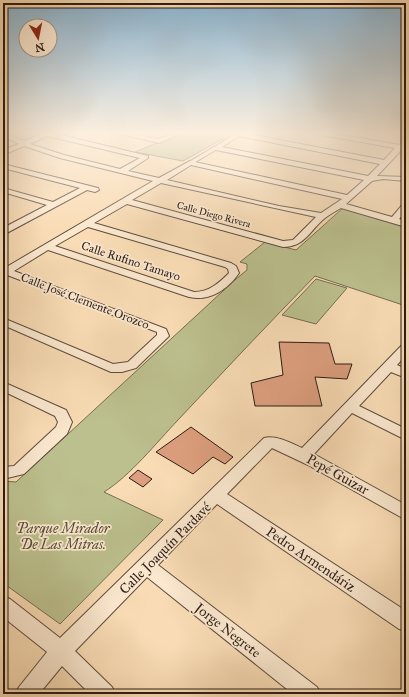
<svg xmlns="http://www.w3.org/2000/svg" width="409" height="697" font-family="'IM FELL Great Primer',serif">
<style>
.green{fill:#bcc08e;stroke:#746e52}
.building{fill:#dd9f7f;stroke:#2b1c15}
.lines{fill:none;stroke-linecap:round;stroke-linejoin:round}
.service-casing{stroke:#5e4c3d;stroke-width:2}
.pedestrian-casing{stroke:#5e4c3d;stroke-width:2}
.minor-casing{stroke:#5e4c3d;stroke-width:2}
.service{fill:#fbe8cf;fill-rule:evenodd}
.pedestrian{fill:#fbe8cf;fill-rule:evenodd}
.minor{fill:#fbe8cf;fill-rule:evenodd}
.labels{text-anchor:middle;stroke-width:3.5;stroke-linejoin:round;paint-order:stroke}
.far-street-label{font-size:10px;fill:#2b1c15;stroke:#fbe8cf}
.street-label{font-size:12px;fill:#2b1c15;stroke:#fbe8cf}
.near-street-label{font-size:14px;fill:#2b1c15;stroke:#fbe8cf}
.near-park-label{font-size:14px;font-style:italic;fill:#564d39;stroke:#fbe8cf}
</style>
<rect width="100%" height="100%" fill="#f9dcb5"/>
<filter id="stains"><feTurbulence type="fractalNoise" baseFrequency=".005" numOctaves="4"/><feColorMatrix values="0 0 0 0 .2 0 0 0 0 .09 0 0 0 0 .02 0 0 0 .5 -.17"/></filter>
<radialGradient id="worn" r=".72"><stop offset=".6" stop-color="#630" stop-opacity="0"/><stop offset="1" stop-color="#630" stop-opacity=".3"/></radialGradient>
<g class="green">
<path d="M184,132H235L183,161L135,152Z"/>
<path d="M343,208L406,226V306L315,276C269,323 224,371 178,420C157,442 130,476 104,492L163,520L60,624L3,583V481L16,482L236,279L247,270V264L240,262L265,242L296,250Z"/>
<path d="M316,279L347,288L316,324L282,315Z"/>
</g>
<g class="building">
<path d="M279,342L329,343L335,364H352L347,379L315,377L322,406H255L251,383L283,375Z"/>
<path d="M191,427L233,457L225,464L213,457L193,474L156,452Z"/>
<path d="M138,470L152,479L143,487L129,478Z"/>
</g>
<g class="lines">
<defs>
<path id="service" d="M11,136L14,137L3,141V139Z"/>
<path id="pedestrian" d="M214,147L219,148L192,164L187,163Z"/>
<g id="minor">
<path d="M3,132L24,141L46,132H54L53,133L148,156V158L128,171L159,178L190,161L347,195L364,180L216,150L213,148L238,132L384,160L395,148L316,134L313,132H325L399,145L406,139V145L377,176L406,177V181L383,179L372,181L346,204L392,217L403,204H406V211L399,219L406,221V227L341,208C336,211 330,214 325,218C310,230 305,247 283,247L127,204L94,223L231,263L236,266L239,273C228,289 210,302 189,297L48,250L14,271L166,329L169,336L167,338L136,368L122,372H111L3,325V318L113,364L128,362L157,335V332L7,275L3,276V269L153,181L60,158L24,146L3,155V150L19,144L3,136ZM47,136L140,158L120,169L64,155L30,144ZM239,136L380,164L368,176L222,147ZM191,165L342,199L321,213L279,206L167,180ZM161,183L316,217L293,240L283,241L132,200ZM88,227L225,267L228,269L229,273C219,283 209,292 194,292L55,246Z"/>
<path d="M112,132H123L158,139L177,132H185L159,143Z"/>
<path d="M383,132L406,133V137Z"/>
<path d="M3,164L98,188L99,190L95,192L87,190L3,235V228L47,205L3,192V188L53,202L80,188L3,168Z"/>
<path d="M406,344V355L397,365L406,369V378L391,372L359,406L406,429V440L352,413L314,454L406,505V520L308,465L272,448L227,494L406,611V631L399,629L217,504L158,565L317,687L321,694H293L147,577L75,651L112,687L116,694H90L62,666L39,694H15L19,687L47,652L3,617V596L10,599L60,638L264,438C276,435 291,443 302,448L402,345Z"/>
<path d="M3,382L66,410L72,422L67,434L24,474L3,479V467L14,466L56,427L58,422L55,416L3,391Z"/>
</g>
</defs>
<use href="#service" class="service-casing"/>
<use href="#pedestrian" class="pedestrian-casing"/>
<use href="#minor" class="minor-casing"/>
<use href="#service" class="service"/>
<use href="#pedestrian" class="pedestrian"/>
<use href="#minor" class="minor"/>
</g>
<linearGradient id="sky" x2="0" y2="1"><stop stop-color="#8bb6d4"/><stop offset="0.58" stop-color="#fcefde"/><stop offset="1" stop-color="#fcefde" stop-opacity="0"/></linearGradient>
<rect width="409" height="229" fill="url(#sky)"/>
<g class="labels">
<g class="far-street-label">
<text transform="translate(214 214) rotate(15)" y="4">Calle Diego Rivera</text>
</g>
<g class="street-label">
<text transform="translate(131 261) rotate(18)" y="4">Calle Rufino Tamayo</text>
<text transform="translate(85 301) rotate(21)" y="4">Calle José Clemente Orozco</text>
</g>
<g class="near-street-label">
<text transform="translate(338 474) rotate(29)" y="5">Pepé Guizar</text>
<text transform="translate(165 548) rotate(-45)" y="5">Calle Joaquín Pardavé</text>
<text transform="translate(311 559) rotate(34)" y="5">Pedro Armendáriz</text>
<text transform="translate(228 630) rotate(38)" y="5">Jorge Negrete</text>
</g>
<g class="near-park-label">
<text x="63" y="533">Parque Mirador<tspan x="63" dy="16">De Las Mitras.</tspan></text>
</g>
</g>
<rect width="409" height="697" fill="none" stroke="#f9dcb5" stroke-width="16"/>
<rect x="4" y="4" width="401" height="689" fill="none" stroke="#2b1c15" stroke-width="2"/>
<rect x="8" y="8" width="393" height="681" fill="none" stroke="#2b1c15"/>
<g transform="translate(38 38) rotate(170)"><circle r="19" fill="#fbe8cf" stroke="#a89685"/>
<path d="M0-3L7 15L0 10L-7 15Z" fill="#8f2418"/>
<text y="-6" font-size="11" font-weight="bold" text-anchor="middle" fill="#2b1c15">N</text>
</g>
<rect width="100%" height="100%" filter="url(#stains)"/>
<rect width="100%" height="100%" fill="url(#worn)"/>
</svg>
